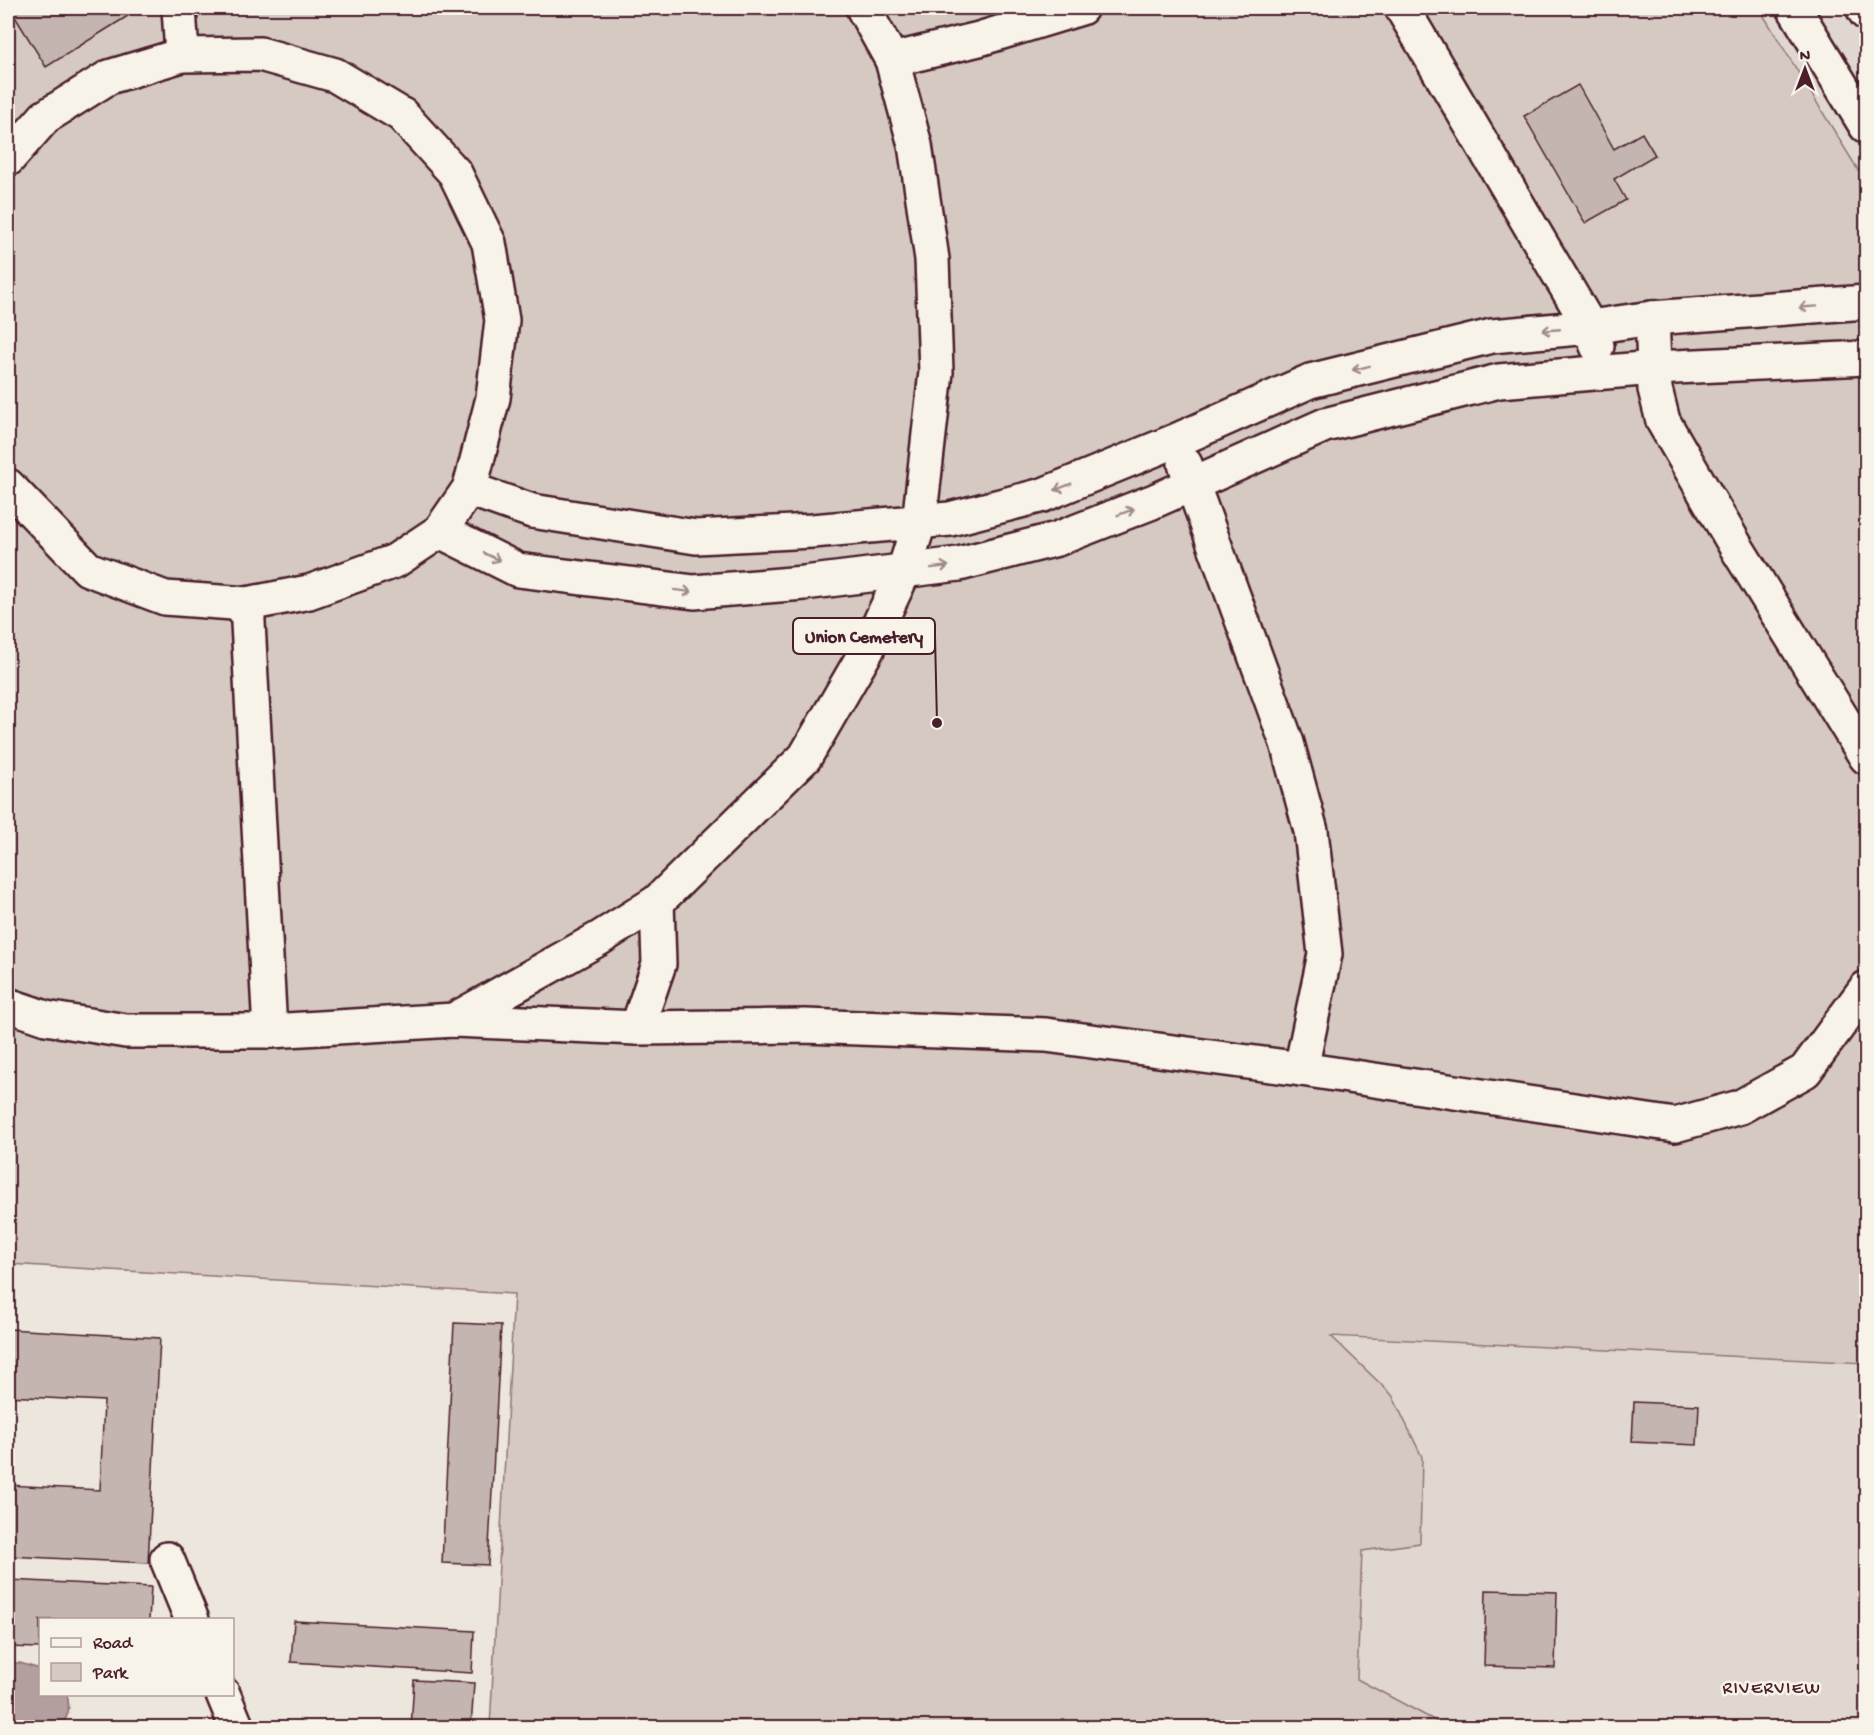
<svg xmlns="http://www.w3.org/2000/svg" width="1874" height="1735" font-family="'Gochi Hand',sans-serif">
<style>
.built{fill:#e0d7d0}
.green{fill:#d5c9c2;stroke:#907476;stroke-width:1.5}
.water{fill:#b39f9d;stroke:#896c6f;stroke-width:1.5}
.building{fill:#c4b5b0;stroke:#4a1f2b;stroke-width:1.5}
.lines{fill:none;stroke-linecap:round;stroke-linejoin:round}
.minor-casing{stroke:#4a1f2b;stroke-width:38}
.major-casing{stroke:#4a1f2b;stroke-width:38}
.minor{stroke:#f7f3e8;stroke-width:33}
.major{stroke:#f7f3e8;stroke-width:33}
.oneway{stroke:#a0898a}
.labels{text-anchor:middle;stroke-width:5;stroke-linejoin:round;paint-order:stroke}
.neighbourhood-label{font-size:18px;letter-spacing:1.5px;fill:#4a1f2b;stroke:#f7f3e8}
.leader{fill:none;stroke:#4a1f2b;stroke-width:2}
.callout-dot{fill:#4a1f2b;stroke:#f7f3e8;stroke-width:2}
.callout{fill:#f7f3e8;stroke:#4a1f2b;stroke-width:2}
.callout-label{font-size:18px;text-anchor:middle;font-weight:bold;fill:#4a1f2b}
</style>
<rect width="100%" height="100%" fill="#ece6dd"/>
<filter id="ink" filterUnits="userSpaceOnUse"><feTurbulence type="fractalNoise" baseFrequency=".0167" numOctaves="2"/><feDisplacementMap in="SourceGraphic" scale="12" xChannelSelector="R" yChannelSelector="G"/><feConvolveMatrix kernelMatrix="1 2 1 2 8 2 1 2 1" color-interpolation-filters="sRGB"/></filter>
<g filter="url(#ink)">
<g class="built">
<path d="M1759,8H1866V183L1845,148Z"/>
<path d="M1331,1336L1866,1363V1727H1447L1357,1679L1362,1550Z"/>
</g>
<path class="green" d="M8,8H1759L1866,183V1363L1331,1336L1392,1395L1422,1457L1420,1543L1362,1551L1357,1679L1447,1727H490L514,1294L8,1264Z"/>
<path class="water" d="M8,1663H20L40,1669V1694L67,1695C74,1722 57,1733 31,1728C22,1726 17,1720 8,1722Z"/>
<g class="building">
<path d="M18,8H138L139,9L46,67L12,12Z"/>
<path d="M1578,85L1614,149L1642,133L1655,155L1614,179L1626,200L1585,223L1524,116Z"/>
<path d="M454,1323L501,1325L488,1565L442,1563Z"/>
<path d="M8,1329L160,1338L148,1563L8,1556V1485L100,1490L104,1401L8,1396Z"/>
<path d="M1634,1402L1699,1405L1697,1445L1632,1442Z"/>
<path d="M8,1580L151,1587L149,1620H40V1648L8,1647Z"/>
<path d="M1486,1590L1557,1592L1555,1668L1484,1666Z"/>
<path d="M294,1621L474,1631L472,1673L291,1662Z"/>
<path d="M414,1680L474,1683L471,1728H411Z"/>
</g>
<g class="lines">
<defs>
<g id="minor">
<path d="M179,8L182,55"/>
<path d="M1402,8L1590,327L1597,346"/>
<path d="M892,60L979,39L1081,8"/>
<path d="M8,159L45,117L109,77L182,55L260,54L335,75L402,115L455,173L489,243L502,320L493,398L473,476L469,489L440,531L395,561L309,592L247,604L165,598L88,569L8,486"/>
<path d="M1652,318L1655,389L1663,421L1738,550L1866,757"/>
<path d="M1185,464L1287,743L1311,831L1325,954L1301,1069"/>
<path d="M469,489L532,511L696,537L812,531L950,519L1043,495L1175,441L1310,381L1492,336L1590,327L1652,318L1866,302"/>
<path d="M440,531L518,570L694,592L804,583L959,564L1057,539L1152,502L1325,425L1499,381L1654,368L1866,358"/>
<path d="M247,604L270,1031"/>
<path d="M8,1005L46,1018L126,1031H270L454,1020L637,1028L805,1026L1046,1035L1301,1069L1675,1125L1740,1107L1805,1071L1866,988"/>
<path d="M454,1020L600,938L657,902L805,757L867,650L904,571L919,523L936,372L932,259L915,145L892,60L863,8"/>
<path d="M637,1028L659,964L657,902"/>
<path d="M167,1559L192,1620"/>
<path d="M223,1694L237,1728"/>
</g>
<g id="major">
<path d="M1794,8L1866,126"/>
<path d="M1863,8L1866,13"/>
</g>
</defs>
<use href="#minor" class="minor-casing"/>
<use href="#major" class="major-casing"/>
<use href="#minor" class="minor"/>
<use href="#major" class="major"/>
</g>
<defs><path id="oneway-shaft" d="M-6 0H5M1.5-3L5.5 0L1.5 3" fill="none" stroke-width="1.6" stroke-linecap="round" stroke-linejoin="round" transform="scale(1.5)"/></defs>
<g class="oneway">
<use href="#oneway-shaft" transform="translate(1808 307) rotate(176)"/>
<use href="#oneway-shaft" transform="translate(1551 330) rotate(175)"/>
<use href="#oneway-shaft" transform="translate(1361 368) rotate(166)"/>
<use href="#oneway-shaft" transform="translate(1063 487) rotate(158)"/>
<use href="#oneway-shaft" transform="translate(1126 512) rotate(-21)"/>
<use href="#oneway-shaft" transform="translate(492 557) rotate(26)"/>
<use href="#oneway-shaft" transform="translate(940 567) rotate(-7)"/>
<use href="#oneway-shaft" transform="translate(683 591) rotate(7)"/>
</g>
</g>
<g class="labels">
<g class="neighbourhood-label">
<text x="1772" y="1693">RIVERVIEW</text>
</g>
</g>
<path class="leader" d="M937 723L935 636"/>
<circle class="callout-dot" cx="937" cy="723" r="6"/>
<rect class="callout" x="793" y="618" width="142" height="36" rx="6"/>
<g class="callout-label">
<text x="864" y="642">Union Cemetery</text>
</g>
<rect width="1874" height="1735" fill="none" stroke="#f7f3e8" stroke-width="30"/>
<rect x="15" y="15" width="1844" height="1705" fill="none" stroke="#4a1f2b" stroke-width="2" filter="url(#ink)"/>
<rect x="39" y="1618" width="195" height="78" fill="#f7f3e8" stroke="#b29e9c" stroke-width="1.5"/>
<rect x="51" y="1638" width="30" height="9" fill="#f7f3e8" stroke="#b29e9c" stroke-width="1.5"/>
<text x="93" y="1648" font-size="18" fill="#4a1f2b">Road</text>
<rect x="51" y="1663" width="30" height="18" fill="#d5c9c2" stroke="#b29e9c" stroke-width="1.5"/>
<text x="93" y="1678" font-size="18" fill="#4a1f2b">Park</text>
<g transform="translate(1805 69)" stroke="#f7f3e8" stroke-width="4.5" paint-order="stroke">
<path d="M0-4.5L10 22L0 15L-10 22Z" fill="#4a1f2b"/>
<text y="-9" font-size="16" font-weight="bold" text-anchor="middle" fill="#4a1f2b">N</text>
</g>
</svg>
